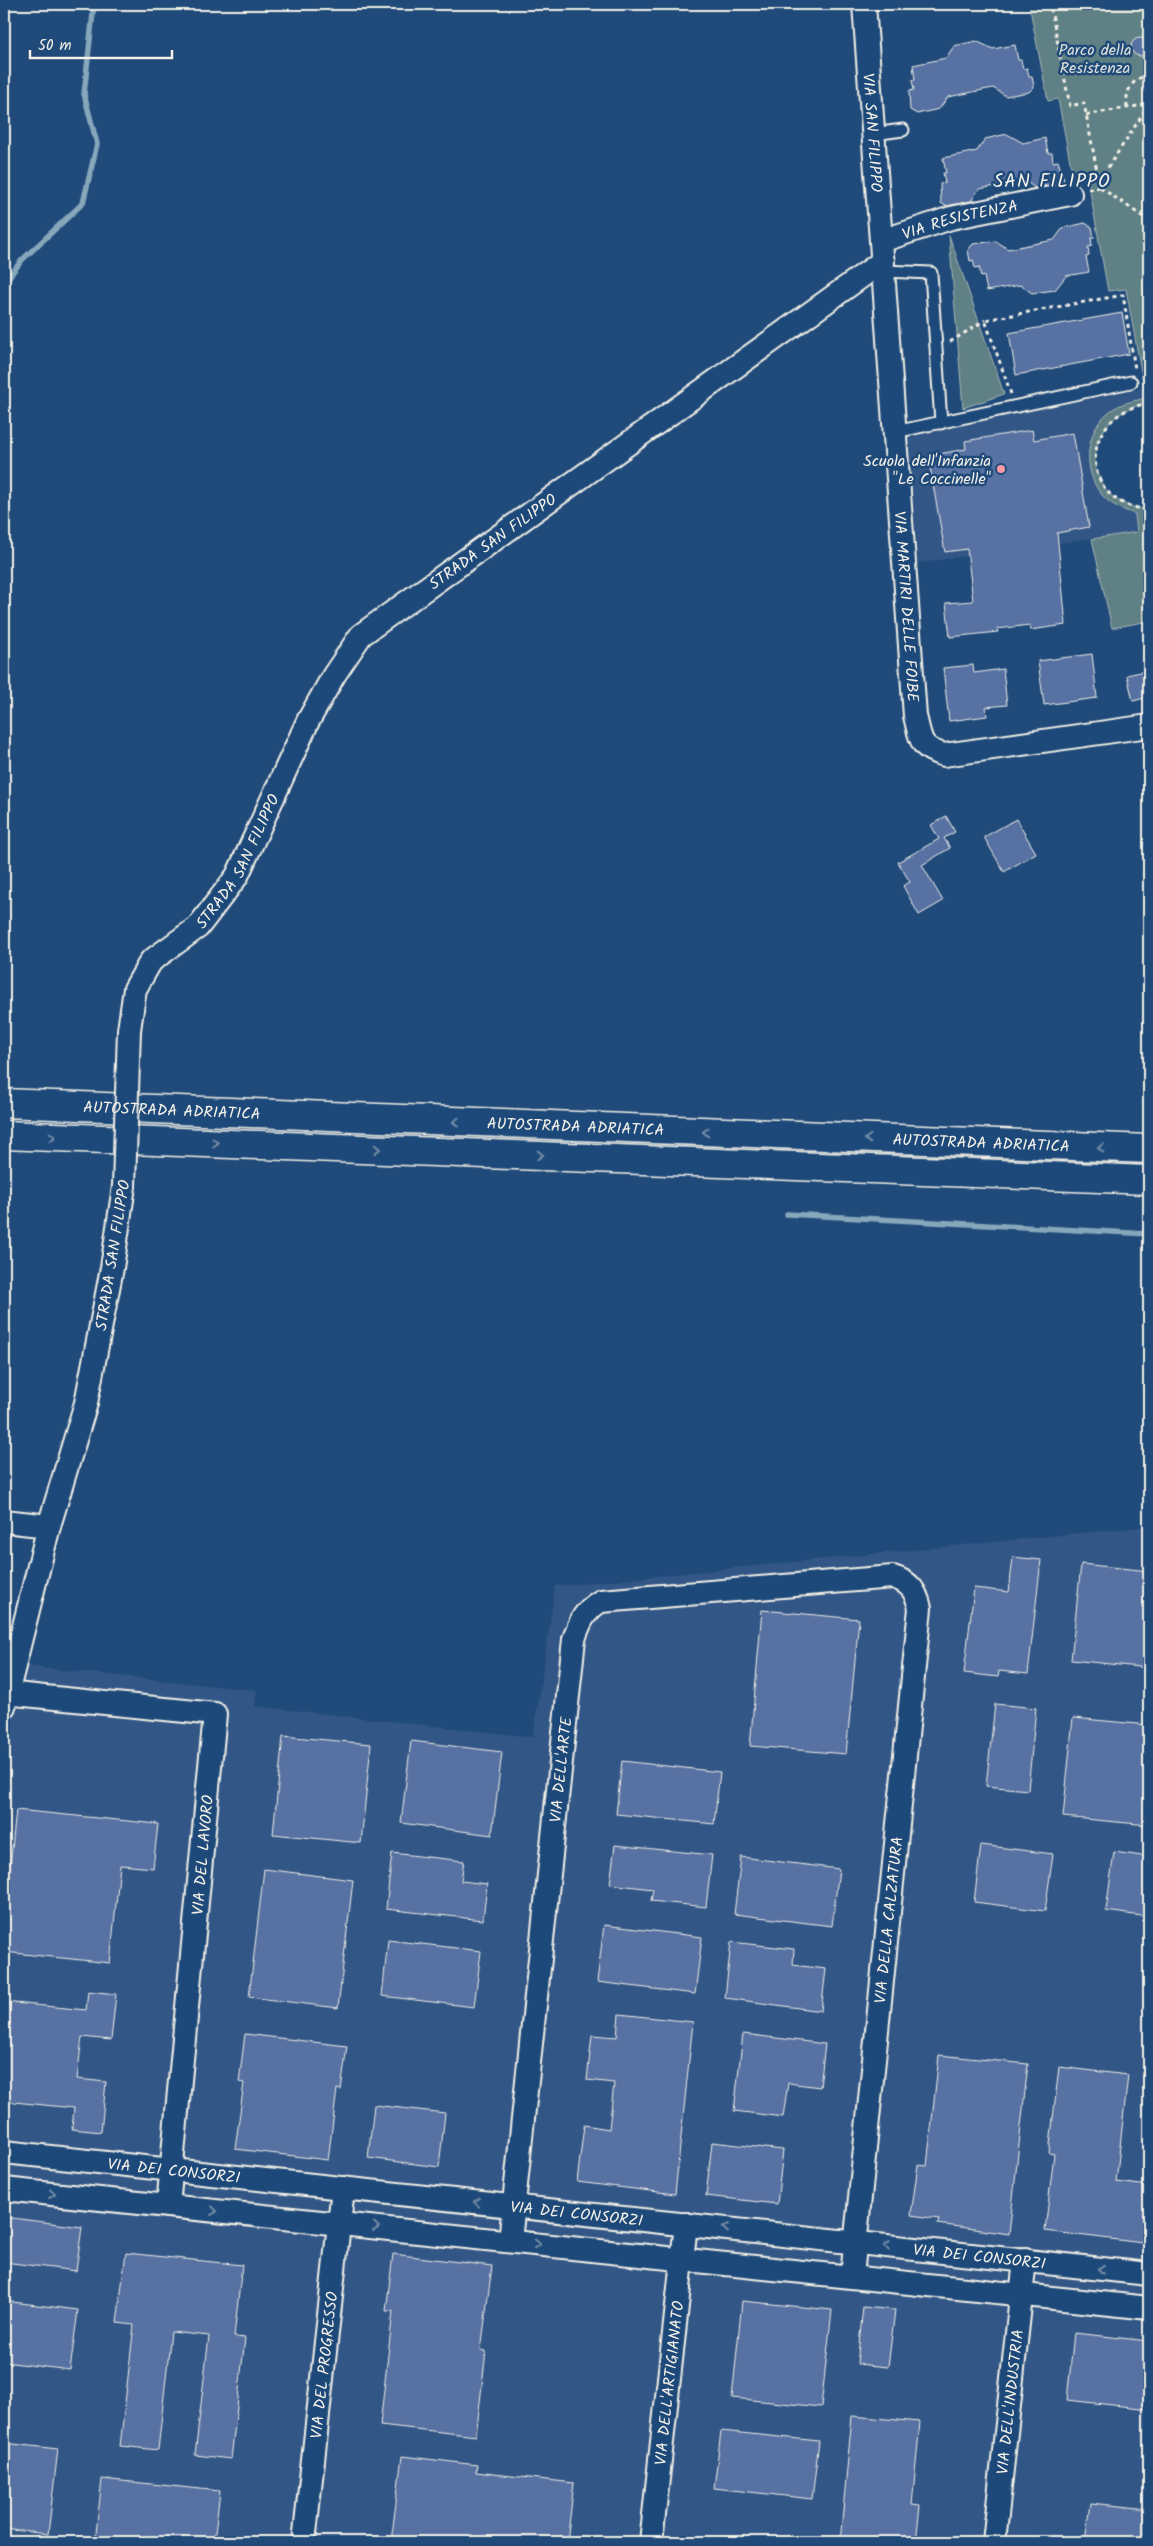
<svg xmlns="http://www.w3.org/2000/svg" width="1153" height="2546" font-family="Kalam,sans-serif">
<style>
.built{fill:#305686}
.green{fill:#5f8084;stroke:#aab8b6}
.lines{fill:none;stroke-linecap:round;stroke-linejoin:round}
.stream{stroke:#87a7ba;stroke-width:5.5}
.building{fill:#5671a2;stroke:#f4f1e8}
.service-casing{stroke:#f4f1e8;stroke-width:15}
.minor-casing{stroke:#f4f1e8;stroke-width:26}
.motorway-casing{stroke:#f4f1e8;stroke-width:31}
.path{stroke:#f4f1e8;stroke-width:3;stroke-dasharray:4 4;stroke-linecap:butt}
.service{stroke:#1f4a7a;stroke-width:11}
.minor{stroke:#1f4a7a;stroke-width:22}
.motorway{stroke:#1f4a7a;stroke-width:28}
.minor-bridge-casing{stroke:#f4f1e8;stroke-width:26;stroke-linecap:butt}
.minor-bridge{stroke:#1f4a7a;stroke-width:22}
.oneway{stroke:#748da6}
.poi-dot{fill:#ff9aa2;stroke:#1f4a7a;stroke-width:2}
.labels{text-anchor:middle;stroke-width:5;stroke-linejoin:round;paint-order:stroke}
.park-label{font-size:16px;fill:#dee0d9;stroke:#1f4a7a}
.street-label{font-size:16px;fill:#f4f1e8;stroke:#1f4a7a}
.poi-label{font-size:16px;fill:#f4f1e8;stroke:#1f4a7a;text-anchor:end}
.quarter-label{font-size:19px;letter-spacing:1px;fill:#f4f1e8;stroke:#1f4a7a}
</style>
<rect width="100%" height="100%" fill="#1f4a7a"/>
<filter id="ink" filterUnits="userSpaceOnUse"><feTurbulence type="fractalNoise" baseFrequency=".02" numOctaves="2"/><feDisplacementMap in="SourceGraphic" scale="10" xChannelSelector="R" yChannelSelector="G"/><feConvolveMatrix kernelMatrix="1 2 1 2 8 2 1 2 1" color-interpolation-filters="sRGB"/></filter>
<g filter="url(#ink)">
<g class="built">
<path d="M1143,388L1146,398L1129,401L1112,409L1088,460L1117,507L1135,514L1137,532L918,563L908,436Z"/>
<path d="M1149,1526V2542H4V1664L257,1690L255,1706L533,1737L555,1586Z"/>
</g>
<g class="green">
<path d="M1029,4H1149V403C1074,416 1081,508 1149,509V621L1112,628L1092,539L1137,532L1135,514C1123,510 1111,505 1102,495C1081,470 1085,427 1113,409C1124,402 1134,401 1146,398L1126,289L1108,291L1087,175L1073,177L1058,99L1048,101Z"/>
<path d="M949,235L1004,394L963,408Z"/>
</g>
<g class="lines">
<g class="stream">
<path d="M4,283L22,260L83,203L97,144L84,94L94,4"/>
<path d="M787,1214L1149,1234"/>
</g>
</g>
<g class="building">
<circle cx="1140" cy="47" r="9"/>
<path d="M976,41L993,49L1015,45L1018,60H1021L1023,69L1027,68L1029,76H1032L1034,87L1029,92L1006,96L993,88L948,97L939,109L917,114L910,110L909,91L914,90L912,80H915L913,65L946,58L954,46Z"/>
<path d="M1007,134L1023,143L1045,138L1048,153H1052L1053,162L1058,161L1064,180L1062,182L1035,188L1025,181L979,189L971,201L946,206L941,203L940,184L945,183L943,173H946L943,158L977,151L985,139Z"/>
<path d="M1085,223L1092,227L1094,238H1091L1092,246L1088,247L1089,256L1086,257L1089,272L1066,276L1055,290L1032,293L1020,285L987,291L984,276L981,277L979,267L975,268L973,260L970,261L968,250L973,244L996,241L1008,249L1054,240L1063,228Z"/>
<path d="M1122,313L1129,354L1016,375L1009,333Z"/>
<path d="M1032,430L1034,440L1073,433L1089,527L1057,533L1066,625L1030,630V625L997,629L998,632L950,637L946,603L973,601L967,549L945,552L928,456L966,449L965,441Z"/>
<path d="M1092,654L1097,698L1044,705L1038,661Z"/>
<path d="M973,665L974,673L1003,669L1007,705L986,707L987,716L949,721L943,668Z"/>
<path d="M1149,670V697L1133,701L1127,675Z"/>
<path d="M946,816L955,832L944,838L950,848L922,865L943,901L919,915L903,886L910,882L898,862L939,839L931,825Z"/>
<path d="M1016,819L1036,853L1004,872L984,837Z"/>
<path d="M1013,1557L1041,1560L1028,1674L999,1671L998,1677L964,1673L974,1588L1009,1592Z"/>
<path d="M1081,1564L1149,1571V1668L1071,1660Z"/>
<path d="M762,1610L859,1619L846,1754L750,1746Z"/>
<path d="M995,1704L1036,1708L1028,1790L986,1786Z"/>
<path d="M1073,1718L1149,1725V1825L1063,1817Z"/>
<path d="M283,1736L371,1744L361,1843L273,1834Z"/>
<path d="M411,1741L502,1752L492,1835L401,1823Z"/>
<path d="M622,1761L720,1772L714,1824L616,1814Z"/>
<path d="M16,1810L158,1824L153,1868L120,1865L110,1963L4,1952V1925Z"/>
<path d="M615,1845L712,1855L706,1907L651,1901L653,1889L610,1884Z"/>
<path d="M981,1845L1053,1854L1045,1911L974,1902Z"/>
<path d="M1114,1852L1149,1857V1917L1106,1911Z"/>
<path d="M392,1853L464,1861L461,1881L487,1884L483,1920L386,1909Z"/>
<path d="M741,1857L839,1869L832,1926L734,1914Z"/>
<path d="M264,1869L353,1880L338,2008L249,1997Z"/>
<path d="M604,1925L702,1937L695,1994L597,1982Z"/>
<path d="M388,1940L481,1951L474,2007L382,1996Z"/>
<path d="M731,1942L794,1949L793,1965L826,1969L821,2011L725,1998Z"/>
<path d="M88,1991L116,1994L111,2040L82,2037L77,2079L106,2082L101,2132L72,2129L74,2108L4,2101V2002L86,2010Z"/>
<path d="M619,2014L693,2022L675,2194L577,2182L584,2125L609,2129L614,2083L587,2080L592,2035L617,2037Z"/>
<path d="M245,2034L347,2046L341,2090L337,2089L328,2160L235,2149L244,2083L239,2082Z"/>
<path d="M743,2034L825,2044L820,2087L788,2083L783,2117L734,2111Z"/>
<path d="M939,2055L1028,2064L1009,2234L938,2224L939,2219L911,2215L918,2165L927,2166Z"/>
<path d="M1059,2067L1128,2075L1116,2182L1149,2186L1143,2243L1045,2231L1054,2154L1049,2153Z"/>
<path d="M374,2105L445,2113L439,2167L368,2158Z"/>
<path d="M712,2142L783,2150L777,2204L706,2196Z"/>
<path d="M4,2217L82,2227L76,2271L4,2262Z"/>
<path d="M126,2253L242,2265L234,2337L245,2338L231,2459L195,2455L209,2336L171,2332L158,2450L120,2446L134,2325L117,2323Z"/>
<path d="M393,2254L492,2266L481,2350L486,2351L476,2436L380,2425L393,2311H386Z"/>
<path d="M4,2301L78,2310L70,2370L4,2362Z"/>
<path d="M742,2301L832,2310L821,2407L732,2398Z"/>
<path d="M863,2307L895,2310L888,2367L857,2364Z"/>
<path d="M1074,2333L1149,2341V2409L1067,2400Z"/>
<path d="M852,2416L920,2422L912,2505L920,2506L916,2542H840Z"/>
<path d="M721,2431L819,2441L812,2499L714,2488Z"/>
<path d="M4,2443L58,2449L48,2534L4,2529Z"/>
<path d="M402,2456L477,2465L476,2472L574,2483L567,2542H391Z"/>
<path d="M102,2479L220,2491L214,2542H95Z"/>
<path d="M1090,2503L1149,2509V2542H1085Z"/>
</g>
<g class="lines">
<defs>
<g id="service">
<path d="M873,134L903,130"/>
<path d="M884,271L931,273L941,423"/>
<path d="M895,432L1131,382"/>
</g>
<g id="minor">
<path id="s1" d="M864,4L915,716C921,739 919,748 944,755L1149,726"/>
<path id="s2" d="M881,241L951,218L1070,194"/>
<path id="s3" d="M129,1030L135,989L151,961L198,927L237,876L308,721L334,675L361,635L883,261"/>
<path d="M4,1521L49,1526"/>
<path d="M5,1693L215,1714L168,2206"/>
<path d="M4,1706L49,1526L86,1403L112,1268L124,1186"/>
<path id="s4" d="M4,2152L1149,2274"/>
<path d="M4,2189L1149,2308"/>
<path id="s5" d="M510,2241L574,1639C580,1621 585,1610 601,1601L893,1577C910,1582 916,1591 920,1608L852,2276"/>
<path id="s6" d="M304,2542L343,2188"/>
<path id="s7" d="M651,2542L686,2224"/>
<path id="s8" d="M994,2542L1025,2260"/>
</g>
<g id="motorway">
<path id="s9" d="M4,1103L1149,1149"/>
<path d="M4,1135L1149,1180"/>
</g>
</defs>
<use href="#service" class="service-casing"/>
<use href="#minor" class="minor-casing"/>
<use href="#motorway" class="motorway-casing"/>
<g class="path">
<path d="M1067,4L1051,9L1070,106L1084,103L1100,187L1149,221"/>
<path d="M1127,107C1125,91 1132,78 1149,75"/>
<path d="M1086,115L1149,104"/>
<path d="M1099,181L1149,105"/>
<path d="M1088,189L1100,187"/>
<path d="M1149,284L1145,289L1149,314"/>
<path d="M950,342L985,320"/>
<path d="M1011,394L985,320L1123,295L1135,369"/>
<path d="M1149,403C1074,416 1081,508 1149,509"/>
</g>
<use href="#service" class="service"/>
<use href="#minor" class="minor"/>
<use href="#motorway" class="motorway"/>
<defs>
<path id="minor-bridge" d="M124,1186L129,1030"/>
</defs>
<use href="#minor-bridge" class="minor-bridge-casing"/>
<use href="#minor-bridge" class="minor-bridge"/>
</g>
<defs><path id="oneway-chevron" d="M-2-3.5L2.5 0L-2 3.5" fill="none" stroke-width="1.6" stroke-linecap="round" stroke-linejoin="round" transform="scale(1.25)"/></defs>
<g class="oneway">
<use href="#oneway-chevron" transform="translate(456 1122) rotate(-178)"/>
<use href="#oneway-chevron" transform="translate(706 1132) rotate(-178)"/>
<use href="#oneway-chevron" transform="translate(52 1137) rotate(2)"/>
<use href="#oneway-chevron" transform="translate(868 1139) rotate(-178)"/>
<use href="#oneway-chevron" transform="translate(215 1143) rotate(2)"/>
<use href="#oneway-chevron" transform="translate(1101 1148) rotate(-178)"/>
<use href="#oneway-chevron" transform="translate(377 1149) rotate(2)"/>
<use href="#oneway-chevron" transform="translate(540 1155) rotate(2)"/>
<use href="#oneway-chevron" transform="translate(52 2194) rotate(6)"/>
<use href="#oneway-chevron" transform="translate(477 2202) rotate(-174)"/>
<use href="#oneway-chevron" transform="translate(214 2211) rotate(6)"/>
<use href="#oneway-chevron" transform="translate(376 2227) rotate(6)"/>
<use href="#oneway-chevron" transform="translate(726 2228) rotate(-174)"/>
<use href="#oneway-chevron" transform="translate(537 2244) rotate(6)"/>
<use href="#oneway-chevron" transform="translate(887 2246) rotate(-174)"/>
<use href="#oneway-chevron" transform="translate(1101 2269) rotate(-174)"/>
</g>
</g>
<circle class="poi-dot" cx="1001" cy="469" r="5"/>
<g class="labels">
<g class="park-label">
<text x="1095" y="55">Parco della<tspan x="1095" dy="18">Resistenza</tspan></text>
</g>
<g class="street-label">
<text dy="6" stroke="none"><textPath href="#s1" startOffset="129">VIA SAN FILIPPO</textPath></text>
<text dy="6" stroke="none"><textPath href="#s2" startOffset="82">VIA RESISTENZA</textPath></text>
<text dy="6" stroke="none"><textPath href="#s3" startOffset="629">STRADA SAN FILIPPO</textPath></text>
<text dy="6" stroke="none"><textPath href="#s1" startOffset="604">VIA MARTIRI DELLE FOIBE</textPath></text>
<text dy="6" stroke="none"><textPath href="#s3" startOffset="209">STRADA SAN FILIPPO</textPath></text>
<text dy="6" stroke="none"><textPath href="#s9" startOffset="168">AUTOSTRADA ADRIATICA</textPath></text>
<text dy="6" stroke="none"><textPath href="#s9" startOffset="572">AUTOSTRADA ADRIATICA</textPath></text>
<text dy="6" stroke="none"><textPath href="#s9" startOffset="978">AUTOSTRADA ADRIATICA</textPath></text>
<text transform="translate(112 1255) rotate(-81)" y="6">STRADA SAN FILIPPO</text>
<text dy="6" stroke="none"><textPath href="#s5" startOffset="474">VIA DELL'ARTE</textPath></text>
<text transform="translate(202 1855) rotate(-85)" y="6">VIA DEL LAVORO</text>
<text transform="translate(888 1920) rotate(-84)" y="6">VIA DELLA CALZATURA</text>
<text dy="6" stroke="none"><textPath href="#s4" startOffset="171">VIA DEI CONSORZI</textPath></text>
<text dy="6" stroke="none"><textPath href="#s4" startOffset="576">VIA DEI CONSORZI</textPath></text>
<text dy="6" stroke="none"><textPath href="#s4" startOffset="981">VIA DEI CONSORZI</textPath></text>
<text dy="6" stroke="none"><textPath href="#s6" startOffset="178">VIA DEL PROGRESSO</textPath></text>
<text dy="6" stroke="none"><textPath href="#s7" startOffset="160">VIA DELL'ARTIGIANATO</textPath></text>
<text dy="6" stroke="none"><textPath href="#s8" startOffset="141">VIA DELL'INDUSTRIA</textPath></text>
</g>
<g class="poi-label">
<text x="991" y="466">Scuola dell'Infanzia<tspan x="991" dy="18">"Le Coccinelle"</tspan></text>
</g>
<g class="quarter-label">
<text x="1052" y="187">SAN FILIPPO</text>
</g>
</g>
<rect width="1153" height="2546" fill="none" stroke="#1f4a7a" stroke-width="20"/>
<rect x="10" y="10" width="1133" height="2526" fill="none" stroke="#f4f1e8" stroke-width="2" filter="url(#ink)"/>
<path d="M30 50v8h142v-8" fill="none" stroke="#f4f1e8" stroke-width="2.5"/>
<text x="38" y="50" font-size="15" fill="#f4f1e8" stroke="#1f4a7a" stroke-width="4" paint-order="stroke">50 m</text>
</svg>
